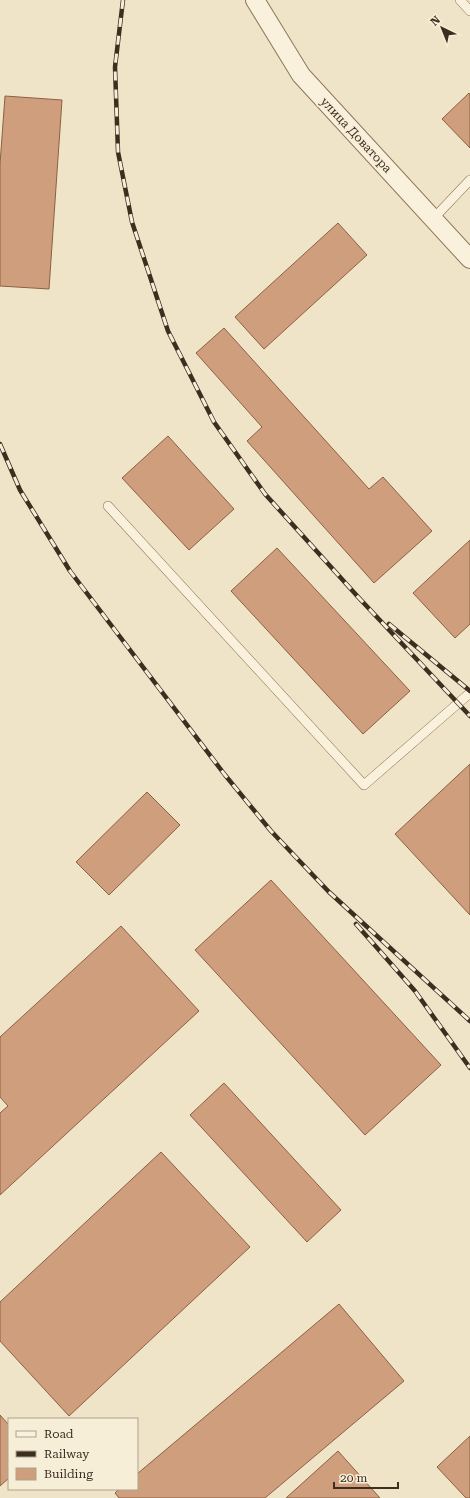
<svg xmlns="http://www.w3.org/2000/svg" width="470" height="1498" font-family="'Roboto Serif',serif">
<style>
.building{fill:#cf9f7d;stroke:#8d5f41}
.lines{fill:none;stroke-linecap:round;stroke-linejoin:round}
.lane-casing{stroke:#8d765c;stroke-width:10}
.street-casing{stroke:#8d765c;stroke-width:20}
.lane{stroke:#faf1dc;stroke-width:9}
.street{stroke:#faf1dc;stroke-width:18}
.rail-casing{stroke:#3d2e20;stroke-width:4.5}
.rail{stroke:#f7eed8;stroke-width:3;stroke-dasharray:9;stroke-linecap:butt}
.labels{text-anchor:middle;stroke-width:4;stroke-linejoin:round;paint-order:stroke}
.street-label{font-size:12px;fill:#3d2e20;stroke:#f7eed8}
</style>
<rect width="100%" height="100%" fill="#f0e4c8"/>
<g class="building">
<path d="M469,93L470,94V148L442,119Z"/>
<path d="M5,96L62,100L49,289L0,286V164Z"/>
<path d="M338,223L367,255L264,349L235,317Z"/>
<path d="M224,328L369,489L383,477L432,531L374,583L247,441L262,427L196,353Z"/>
<path d="M168,436L234,509L189,550L122,478Z"/>
<path d="M470,540V624L455,638L413,593Z"/>
<path d="M277,548L410,691L363,734L231,591Z"/>
<path d="M470,764V915L395,834Z"/>
<path d="M147,792L180,825L109,895L76,862Z"/>
<path d="M271,880L441,1065L365,1135L195,950Z"/>
<path d="M121,926L199,1011L0,1195V1113L8,1106L0,1097V1037Z"/>
<path d="M224,1083L341,1210L307,1242L190,1115Z"/>
<path d="M161,1152L250,1247L69,1416L0,1341V1302Z"/>
<path d="M339,1304L404,1381L265,1498H119L115,1493L119,1489H137V1474Z"/>
<path d="M0,1415L9,1425V1478L0,1486Z"/>
<path d="M470,1436V1498H466L437,1467Z"/>
<path d="M338,1451L380,1498H286Z"/>
</g>
<g class="lines">
<defs>
<g id="lane">
<path d="M460,0L470,11"/>
<path d="M433,219L470,180"/>
<path d="M108,506L364,785L470,693"/>
</g>
<path id="street" d="M255,0L301,75L470,259"/>
</defs>
<use href="#lane" class="lane-casing"/>
<use href="#street" class="street-casing"/>
<use href="#lane" class="lane"/>
<use href="#street" class="street"/>
<defs>
<g id="rail">
<path d="M123,0L115,67L118,152L132,222L168,331L214,422L265,494L359,598L470,716"/>
<path d="M0,444L20,490L70,571L225,775L271,831L329,892L470,1021"/>
<path d="M389,624L470,691"/>
<path d="M356,924L415,991L470,1068"/>
</g>
</defs>
<use href="#rail" class="rail-casing"/>
<use href="#rail" class="rail"/>
</g>
<g class="labels">
<g class="street-label">
<text transform="translate(356 135) rotate(47)" y="4">улица Доватора</text>
</g>
</g>
<rect x="8" y="1418" width="130" height="72" fill="#f7eed8" stroke="#ada18e"/>
<rect x="16" y="1431" width="20" height="6" fill="#faf1dc" stroke="#ada18e"/>
<text x="44" y="1438" font-size="12" fill="#3d2e20">Road</text>
<rect x="16" y="1451" width="20" height="6" fill="#3d2e20" stroke="#ada18e"/>
<text x="44" y="1458" font-size="12" fill="#3d2e20">Railway</text>
<rect x="16" y="1468" width="20" height="12" fill="#cf9f7d" stroke="#ada18e"/>
<text x="44" y="1478" font-size="12" fill="#3d2e20">Building</text>
<g transform="translate(442 28) rotate(317)" stroke="#f7eed8" stroke-width="3" paint-order="stroke">
<path d="M0-3L7 15L0 10L-7 15Z" fill="#3d2e20"/>
<text y="-6" font-size="11" font-weight="bold" text-anchor="middle" fill="#3d2e20">N</text>
</g>
<path d="M334 1482v6h64v-6" fill="none" stroke="#3d2e20" stroke-width="2"/>
<text x="340" y="1482" font-size="12" fill="#3d2e20" stroke="#f7eed8" stroke-width="3" paint-order="stroke">20 m</text>
</svg>
